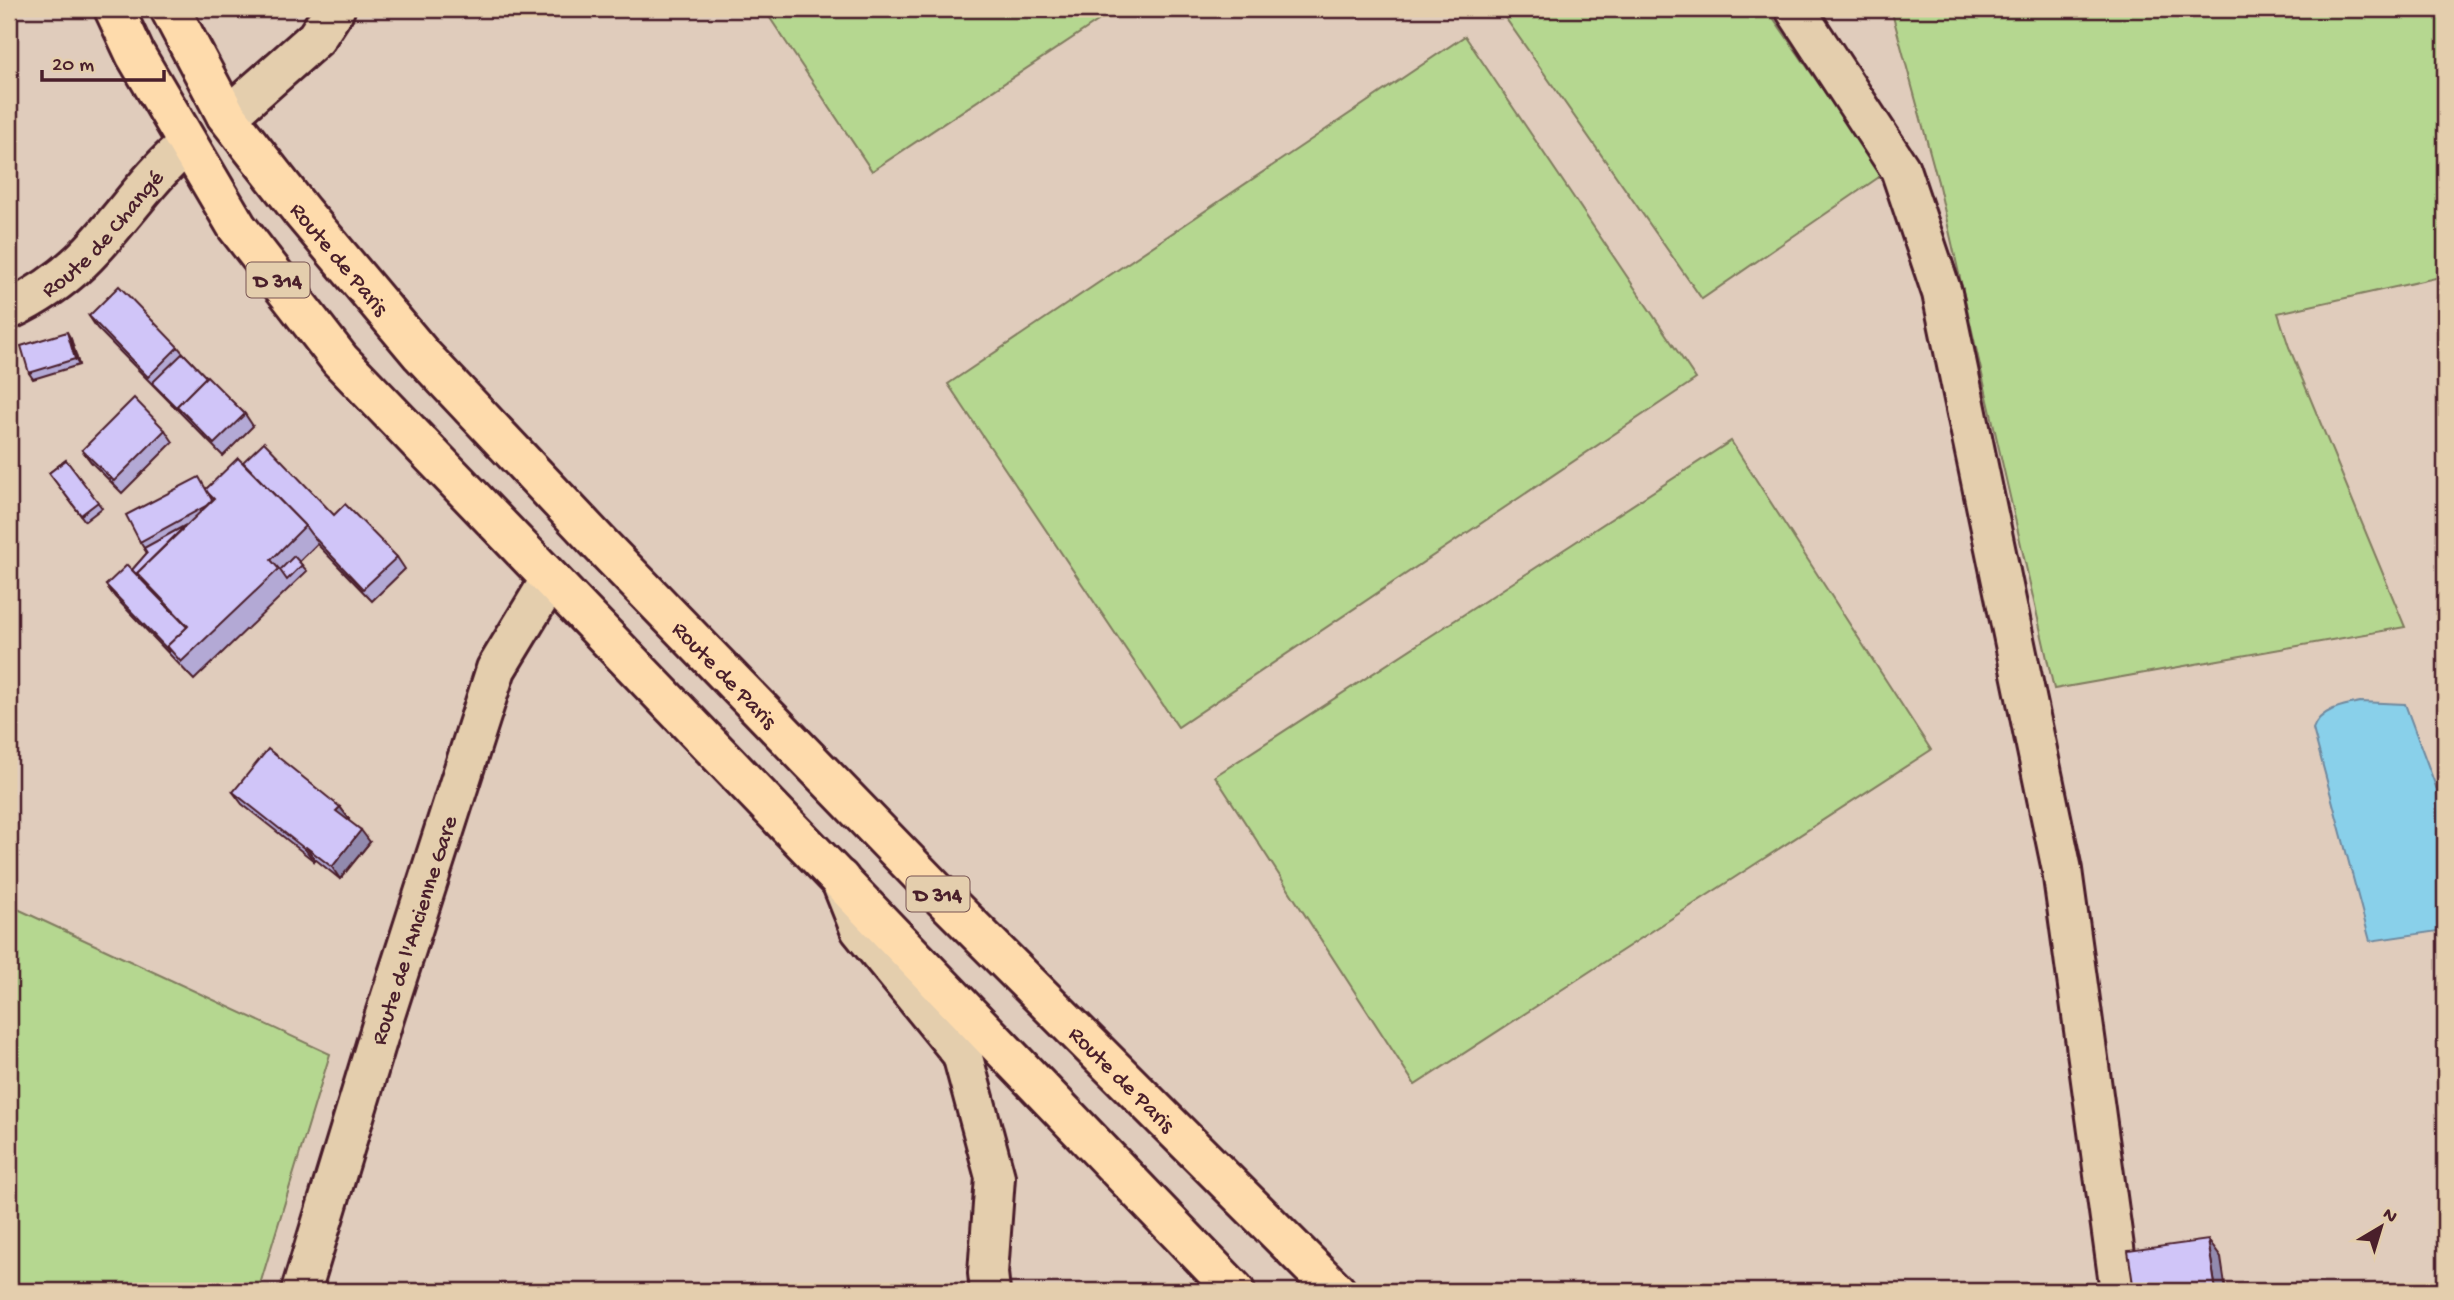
<svg xmlns="http://www.w3.org/2000/svg" width="2454" height="1300" font-family="'Gochi Hand',sans-serif">
<style>
.green{fill:#b5d790;stroke:#807b5e;stroke-width:2}
.water{fill:#89d0ea;stroke:#70899e;stroke-width:2}
.lines{fill:none;stroke-linecap:round;stroke-linejoin:round}
.minor-casing{stroke:#4a1f2b;stroke-width:44}
.major-casing{stroke:#4a1f2b;stroke-width:44}
.minor{stroke:#e4cead;stroke-width:38}
.major{stroke:#fedbac;stroke-width:38}
.wall{fill:#b3a9d5;stroke:#4a1f2b;stroke-width:2}
.shaded-wall{fill:#928aae;stroke:#4a1f2b;stroke-width:2}
.building{fill:#d0c5f8;stroke:#4a1f2b;stroke-width:2}
.labels{text-anchor:middle;stroke-width:5;stroke-linejoin:round;paint-order:stroke}
.shield{fill:#e4cead;stroke:#785452;stroke-width:2}
.shield-label{font-size:21px;font-weight:bold;fill:#4a1f2b}
.street-label{font-size:23px;fill:#4a1f2b;stroke:#e4cead}
</style>
<rect width="100%" height="100%" fill="#e0ccbc"/>
<filter id="ink" filterUnits="userSpaceOnUse"><feTurbulence type="fractalNoise" baseFrequency=".0143" numOctaves="2"/><feDisplacementMap in="SourceGraphic" scale="14" xChannelSelector="R" yChannelSelector="G"/><feConvolveMatrix kernelMatrix="1 2 1 2 8 2 1 2 1" color-interpolation-filters="sRGB"/></filter>
<g filter="url(#ink)">
<g class="green">
<path d="M764,9H1116L872,171Z"/>
<path d="M1509,9H1767L1882,175L1702,299L1502,13Z"/>
<path d="M1891,9H2445V276L2278,313L2289,347L2405,627L2054,689L1938,182Z"/>
<path d="M1465,36L1696,379L1178,727L948,384Z"/>
<path d="M1731,441L1931,750L1415,1085L1215,776Z"/>
<path d="M9,905L330,1054L258,1291H9Z"/>
</g>
<path class="water" d="M2360,702L2405,704L2445,811V930L2370,941L2313,729C2319,710 2343,705 2360,702Z"/>
<g class="lines">
<defs>
<g id="minor">
<path d="M1795,9L1900,169L1942,293L2062,870L2120,1291"/>
<path d="M226,115L238,107L316,38L335,9"/>
<path id="s1" d="M9,310C34,298 60,281 81,261C119,225 146,178 187,145"/>
<path d="M840,879L860,929L962,1054L995,1177L988,1273L990,1291"/>
<path id="s2" d="M301,1291L384,1018L496,669L550,580"/>
</g>
<g id="major">
<path d="M114,9L135,54L237,227L340,360L1235,1291"/>
<path id="s3" d="M170,9L226,115L302,212L421,354L599,543L943,898L1336,1291"/>
</g>
</defs>
<use href="#minor" class="minor-casing"/>
<use href="#major" class="major-casing"/>
<use href="#minor" class="minor"/>
<use href="#major" class="major"/>
</g>
<g class="wall">
<path d="M89,316L178,347L183,353L206,377L245,414L253,426L223,456L97,328Z"/>
<path d="M71,339L79,365L33,379L29,373Z"/>
<path d="M165,430L173,442L122,493L91,462L82,450Z"/>
<path d="M66,460L102,508L85,521L49,473Z"/>
<path d="M243,462L334,515L397,557L405,569L372,601L317,544L299,562L307,571L194,680L115,597L106,585L132,570L147,553L140,542L207,488Z"/>
<path d="M233,792L340,807L349,819L348,820L370,842L340,879L315,859L314,861L242,804Z"/>
</g>
<g class="shaded-wall">
<path d="M67,332L71,339L79,365L75,359Z"/>
<path d="M340,807L349,819L345,823L336,811Z"/>
<path d="M361,830L370,842L340,879L332,867Z"/>
<path d="M306,847L315,859L314,861L305,849Z"/>
<path d="M2208,1240L2221,1258L2226,1291H2216Z"/>
</g>
<g class="building">
<path d="M119,286L178,347L148,377L89,316Z"/>
<path d="M67,332L75,359L29,373L21,346Z"/>
<path d="M183,353L206,377L177,406L181,412L152,383Z"/>
<path d="M207,376L245,414L214,444L177,406Z"/>
<path d="M134,398L165,430L114,481L82,450Z"/>
<path d="M264,442L334,515L345,504L397,557L363,589L311,534L305,526L243,462Z"/>
<path d="M238,458L305,526L271,560L279,569L181,662L167,646L188,626L137,573L214,499L205,490Z"/>
<path d="M66,460L98,502L81,515L49,473Z"/>
<path d="M199,477L212,500L206,506L140,542L126,515Z"/>
<path d="M186,525L137,573L140,578L132,570L147,553L144,548Z"/>
<path d="M294,556L302,565L287,580L280,570Z"/>
<path d="M127,565L187,627L167,646L170,652L106,585Z"/>
<path d="M268,749L340,807L336,811L361,830L332,867L306,847L305,849L233,792Z"/>
<path d="M2208,1240L2216,1291H2134L2128,1251Z"/>
</g>
</g>
<g class="labels">
<g class="shield">
<rect x="246.5" y="262.5" width="63" height="35" rx="5"/>
<rect x="906.5" y="876.5" width="63" height="35" rx="5"/>
</g>
<g class="shield-label">
<text x="278" y="287">D 314</text>
<text x="938" y="901">D 314</text>
</g>
<g class="street-label">
<text dy="8" stroke="none"><textPath href="#s1" startOffset="122">Route de Changé</textPath></text>
<text dy="8" stroke="none"><textPath href="#s3" startOffset="303">Route de Paris</textPath></text>
<text dy="8" stroke="none"><textPath href="#s3" startOffset="870">Route de Paris</textPath></text>
<text dy="8" stroke="none"><textPath href="#s2" startOffset="378">Route de l'Ancienne Gare</textPath></text>
<text dy="8" stroke="none"><textPath href="#s3" startOffset="1437">Route de Paris</textPath></text>
</g>
</g>
<rect width="2454" height="1300" fill="none" stroke="#e4cead" stroke-width="35"/>
<rect x="18" y="18" width="2419" height="1265" fill="none" stroke="#4a1f2b" stroke-width="2.5" filter="url(#ink)"/>
<g transform="translate(2381 1227) rotate(38)" stroke="#e4cead" stroke-width="5" paint-order="stroke">
<path d="M0-5L12 26L0 18L-12 26Z" fill="#4a1f2b"/>
<text y="-10" font-size="19" font-weight="bold" text-anchor="middle" fill="#4a1f2b">N</text>
</g>
<path d="M42 70v10h122v-10" fill="none" stroke="#4a1f2b" stroke-width="3.5"/>
<text x="52" y="70" font-size="21" fill="#4a1f2b" stroke="#e4cead" stroke-width="5" paint-order="stroke">20 m</text>
</svg>
